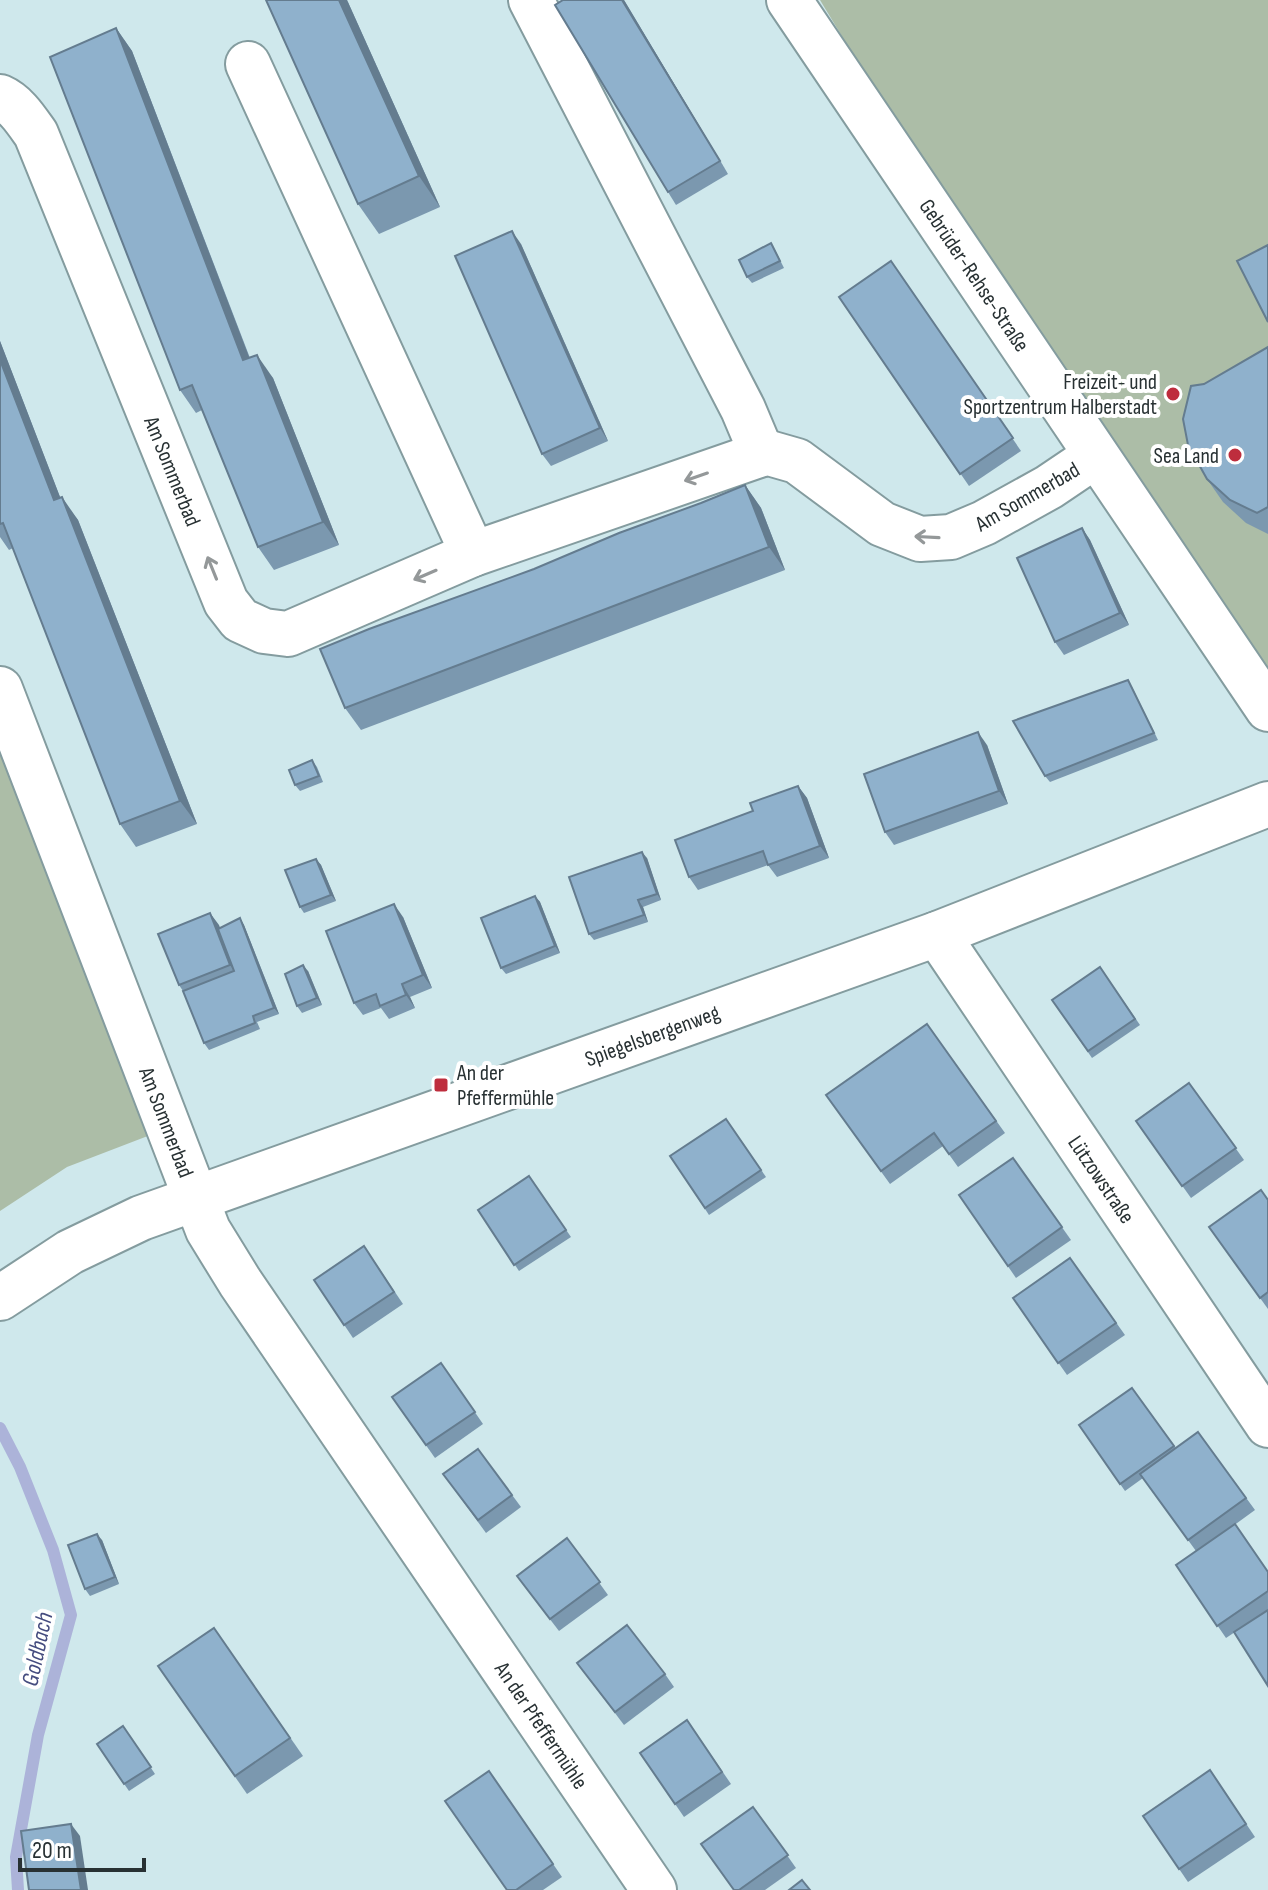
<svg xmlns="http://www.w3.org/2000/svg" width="1268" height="1890" font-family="'Sofia Sans Condensed',sans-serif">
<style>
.green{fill:#acbda7}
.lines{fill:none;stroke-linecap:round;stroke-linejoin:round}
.stream{stroke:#acb3d9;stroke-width:12}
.minor-casing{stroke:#849c9f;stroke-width:48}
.minor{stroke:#fff;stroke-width:44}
.wall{fill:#7b98af}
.shaded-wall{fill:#647c8f}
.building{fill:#8fb1cc;stroke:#647c8f;stroke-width:2}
.oneway{stroke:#949899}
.poi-dot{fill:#be2d3d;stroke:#fff;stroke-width:3}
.labels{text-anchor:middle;stroke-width:8;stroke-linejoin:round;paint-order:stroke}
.street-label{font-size:22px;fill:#283133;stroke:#fff}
.poi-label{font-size:22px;fill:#283133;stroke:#fff;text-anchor:end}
.water-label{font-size:24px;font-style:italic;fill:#454c7f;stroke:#fff}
</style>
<rect width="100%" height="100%" fill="#cfe8ec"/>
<g class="green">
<path d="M820,0H1268V674L889,114Z"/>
<path d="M0,737L153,1134L67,1167L0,1211Z"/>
</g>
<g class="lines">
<path class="stream" d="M0,1428L20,1467L53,1550L71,1615L38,1735L16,1857L18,1890"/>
<defs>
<g id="minor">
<path d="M531,0L743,409L762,454"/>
<path d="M789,0L1268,709"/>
<path d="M248,64L473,554"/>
<path d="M0,97C16,104 26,120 36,134L226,602L240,620L264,631L288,634L473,554L762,454L769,453L797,461L882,524L920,539L951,537L984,523L1049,487L1095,456"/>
<path d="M0,689L208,1230L240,1282L654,1890"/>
<path d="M937,934L1268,1425"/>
<path d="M0,1298L70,1252L141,1218L937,934L1268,804"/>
</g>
</defs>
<use href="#minor" class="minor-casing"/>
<use href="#minor" class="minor"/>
</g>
<g class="wall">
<path d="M347,0L440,207L379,234L358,204Z"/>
<path d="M624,0L728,174L676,205L668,192Z"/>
<path d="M116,28L132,51L250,358L273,378L339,545L274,570L258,547L202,410L196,413L180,390Z"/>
<path d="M521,244L608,441L551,466L542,454Z"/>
<path d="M775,250L784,268L752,283L747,277Z"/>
<path d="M891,261L1021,451L969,486L839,297Z"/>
<path d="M0,341L60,497L78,520L197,824L136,847L120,824L13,548L9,550L0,537Z"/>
<path d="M1268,347V534L1246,523L1223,502L1207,479L1204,384Z"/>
<path d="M745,485L761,508L785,570L361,730L345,708L534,569Z"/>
<path d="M1082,528L1090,540L1129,625L1064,655L1055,642Z"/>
<path d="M1132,687L1158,740L1050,782L1045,776Z"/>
<path d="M987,745L1008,804L894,845L885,832Z"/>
<path d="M312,760L317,767L323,782L300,791L295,785Z"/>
<path d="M798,786L807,798L829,858L777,877L768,865L698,890L689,877L753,811Z"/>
<path d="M647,858L661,900L643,907L648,922L594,940L589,934Z"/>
<path d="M316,859L321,865L336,901L304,913L300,907Z"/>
<path d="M535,896L540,902L560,953L506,974L501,968Z"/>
<path d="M210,913L220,928L240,918L244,925L279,1014L257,1022L260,1029L209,1050L204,1043L183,991L179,985Z"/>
<path d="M403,917L432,988L410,997L415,1008L389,1019L381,1008L363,1015L354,1003Z"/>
<path d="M1100,967L1140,1025L1092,1058L1052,1000Z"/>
<path d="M308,971L322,1005L302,1013L297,1006Z"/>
<path d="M927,1024L1005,1133L958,1167L943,1146L890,1184L826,1095Z"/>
<path d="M1189,1083L1244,1160L1191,1198L1136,1121Z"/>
<path d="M726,1119L766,1177L709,1215L670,1156Z"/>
<path d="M1013,1158L1071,1240L1016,1278L959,1195Z"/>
<path d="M529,1176L571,1237L519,1271L478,1210Z"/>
<path d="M1268,1200V1309L1209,1227Z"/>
<path d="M364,1246L403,1304L353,1338L314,1280Z"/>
<path d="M1070,1258L1125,1335L1067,1375L1013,1298Z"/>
<path d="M441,1363L483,1424L435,1458L392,1397Z"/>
<path d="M1132,1388L1176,1448L1198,1432L1255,1510L1233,1526L1268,1572V1610L1226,1638L1176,1565L1196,1551L1143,1478L1125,1491L1079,1425Z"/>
<path d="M478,1449L521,1507L486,1533L443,1474Z"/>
<path d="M567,1538L608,1595L559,1631L526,1588Z"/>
<path d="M102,1540L119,1584L90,1596L85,1589Z"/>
<path d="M214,1628L303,1756L247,1794L158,1666Z"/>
<path d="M577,1663L665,1674L674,1687L624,1725Z"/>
<path d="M687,1720L731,1784L684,1817L640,1753Z"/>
<path d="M123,1726L155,1774L129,1791L97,1744Z"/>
<path d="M1210,1770L1255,1837L1188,1882L1143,1816Z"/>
<path d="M489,1771L562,1877L543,1890H507Z"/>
<path d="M753,1807L796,1868L765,1890H734Z"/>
</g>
<g class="shaded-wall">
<path d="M339,0H347L440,207L419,176Z"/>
<path d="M622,0H624L728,174L720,161Z"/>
<path d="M116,28L132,51L259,383L243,360Z"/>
<path d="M512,231L521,244L608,441L600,428Z"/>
<path d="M0,341L70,523L54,500L0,360Z"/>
<path d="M257,355L273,378L339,545L323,522Z"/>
<path d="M745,485L761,508L785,570L769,547Z"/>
<path d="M62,497L78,520L197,824L180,801Z"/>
<path d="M1082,528L1090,540L1129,625L1120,613Z"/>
<path d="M978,732L987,745L1008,804L999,791Z"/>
<path d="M798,786L807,798L829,858L820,846Z"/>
<path d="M642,852L647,858L661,900L657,894Z"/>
<path d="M316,859L321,865L336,901L331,895Z"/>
<path d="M535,896L540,902L560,953L555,946Z"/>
<path d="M638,900L643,907L648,922L644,915Z"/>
<path d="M394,904L403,917L432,988L423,975Z"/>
<path d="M210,913L219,925L239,977L230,965Z"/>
<path d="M240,918L244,925L279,1014L274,1008Z"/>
<path d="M303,965L308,971L322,1005L317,998Z"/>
<path d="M402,984L410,997L415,1008L406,995Z"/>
<path d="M97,1534L102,1540L119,1584L115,1577Z"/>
<path d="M71,1824L80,1836L88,1890H81Z"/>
</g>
<g class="building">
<path d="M266,0H339L419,176L358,204Z"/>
<path d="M563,0H622L720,161L668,192L555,5Z"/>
<path d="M116,28L243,360L257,355L323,522L258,547L192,385L180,390L50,57Z"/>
<path d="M512,231L600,428L542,454L455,256Z"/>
<path d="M771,243L780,261L747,277L739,260Z"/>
<path d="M1268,245V322L1237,261Z"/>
<path d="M891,261L1013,438L960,474L839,297Z"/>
<path d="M1268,347V507L1257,513L1230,500L1207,479L1188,445L1183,419L1191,386L1204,384Z"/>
<path d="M0,360L54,500L62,497L180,801L120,824L3,523L0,524Z"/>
<path d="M745,485L769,547L345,708L320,649L369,629L534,569L619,533L701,503Z"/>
<path d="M1082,528L1120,613L1055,642L1017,558Z"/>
<path d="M1128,680L1154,733L1045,776L1013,721Z"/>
<path d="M978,732L999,791L885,832L864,774Z"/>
<path d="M312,760L319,776L295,785L289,770Z"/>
<path d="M798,786L820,846L768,865L763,851L689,877L675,840L753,811L750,803Z"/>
<path d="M642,852L657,894L638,900L644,915L589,934L569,877Z"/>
<path d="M316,859L331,895L300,907L285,870Z"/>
<path d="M535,896L555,946L501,968L481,918Z"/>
<path d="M394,904L423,975L402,984L406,995L380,1006L376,994L354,1003L326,931Z"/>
<path d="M210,913L230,965L179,985L158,934Z"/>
<path d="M240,918L274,1008L253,1016L255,1023L204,1043L183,991L234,971L218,929Z"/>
<path d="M303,965L317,998L297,1006L285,974Z"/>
<path d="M1100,967L1135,1019L1088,1051L1052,1000Z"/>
<path d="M927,1024L996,1121L949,1154L934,1133L881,1171L826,1095Z"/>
<path d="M1189,1083L1236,1148L1182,1186L1136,1121Z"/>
<path d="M726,1119L761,1170L705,1208L670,1156Z"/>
<path d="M1013,1158L1062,1227L1008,1266L959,1195Z"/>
<path d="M529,1176L566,1230L514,1265L478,1210Z"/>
<path d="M1261,1190L1268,1200V1292L1260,1298L1209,1227Z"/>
<path d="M364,1246L394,1292L344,1325L314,1280Z"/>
<path d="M1070,1258L1116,1323L1058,1363L1013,1298Z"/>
<path d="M441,1363L475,1412L426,1445L392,1397Z"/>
<path d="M1132,1388L1174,1446L1120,1484L1079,1425Z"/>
<path d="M1198,1432L1246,1498L1188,1540L1140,1474Z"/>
<path d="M478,1449L512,1495L478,1520L443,1474Z"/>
<path d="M1235,1524L1268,1572V1591L1217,1626L1176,1565Z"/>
<path d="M97,1534L115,1577L85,1589L68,1545Z"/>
<path d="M567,1538L600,1582L550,1619L517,1576Z"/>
<path d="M1268,1610V1686L1234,1632Z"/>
<path d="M627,1625L665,1674L615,1712L577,1663Z"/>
<path d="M214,1628L290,1738L235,1776L158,1666Z"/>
<path d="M687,1720L722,1772L675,1804L640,1753Z"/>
<path d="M123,1726L151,1767L124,1784L97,1744Z"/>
<path d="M1210,1770L1246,1824L1179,1869L1143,1816Z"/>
<path d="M489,1771L553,1864L516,1890H507L445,1801Z"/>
<path d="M753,1807L788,1855L739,1890H734L701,1844Z"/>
<path d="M71,1824L81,1890H29L21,1831Z"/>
<path d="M802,1880L810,1890H789Z"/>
</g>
<defs><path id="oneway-shaft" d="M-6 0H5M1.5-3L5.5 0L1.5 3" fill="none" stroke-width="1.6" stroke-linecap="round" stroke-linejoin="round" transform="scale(2)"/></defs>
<g class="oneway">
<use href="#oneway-shaft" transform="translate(696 477) rotate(161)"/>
<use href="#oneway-shaft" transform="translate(927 537) rotate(-177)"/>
<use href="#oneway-shaft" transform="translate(212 568) rotate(-112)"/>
<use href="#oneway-shaft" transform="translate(425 575) rotate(157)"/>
</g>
<g class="poi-dot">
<circle cx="1173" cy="394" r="8"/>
<circle cx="1235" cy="455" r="8"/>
<rect x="433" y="1077" width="16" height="16" rx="4"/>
</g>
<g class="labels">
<g class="street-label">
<text transform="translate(975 275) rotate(56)" y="8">Gebrüder-Rehse-Straße</text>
<text transform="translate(173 471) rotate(68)" y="8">Am Sommerbad</text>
<text transform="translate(1027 496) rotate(-30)" y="8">Am Sommerbad</text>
<text transform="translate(652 1035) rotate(-20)" y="8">Spiegelsbergenweg</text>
<text transform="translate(167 1122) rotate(69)" y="8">Am Sommerbad</text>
<text transform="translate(1102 1179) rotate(56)" y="8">Lützowstraße</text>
<text transform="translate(542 1725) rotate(56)" y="8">An der Pfeffermühle</text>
</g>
<g class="poi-label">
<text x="1157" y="389">Freizeit- und<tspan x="1157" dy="25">Sportzentrum Halberstadt</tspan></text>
<text x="1219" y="463">Sea Land</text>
<text x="457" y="1080" text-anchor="start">An der<tspan x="457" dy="25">Pfeffermühle</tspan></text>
</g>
<g class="water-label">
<text transform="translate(37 1649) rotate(-78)" y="8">Goldbach</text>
</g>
</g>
<path d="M20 1858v12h124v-12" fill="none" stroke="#283133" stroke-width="4"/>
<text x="32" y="1858" font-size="24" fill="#283133" stroke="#ffffff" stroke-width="6" paint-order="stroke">20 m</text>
</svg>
